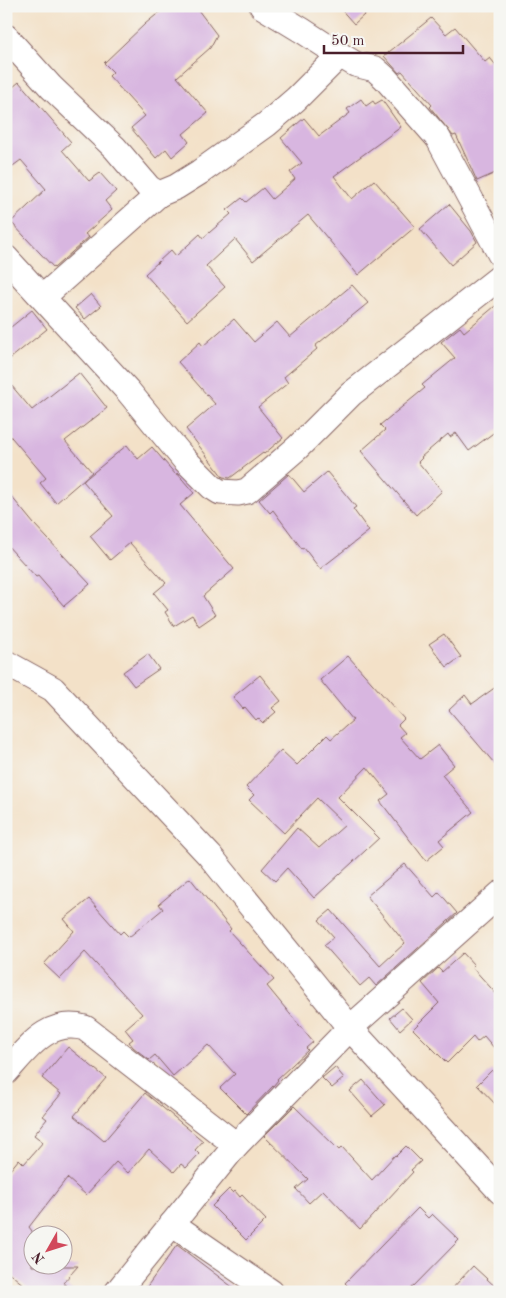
<svg xmlns="http://www.w3.org/2000/svg" width="506" height="1298" font-family="'Old Standard TT',serif">
<style>
.building{fill:#d8b6e0}
.lines{fill:none;stroke-linecap:round;stroke-linejoin:round}
.minor-casing{stroke:#856362;stroke-width:27}
.minor{stroke:#fff;stroke-width:25}
</style>
<rect width="100%" height="100%" fill="#f6f6f2"/>
<filter id="ink" filterUnits="userSpaceOnUse"><feTurbulence type="fractalNoise" baseFrequency=".02" numOctaves="2"/><feDisplacementMap in="SourceGraphic" scale="10" xChannelSelector="R" yChannelSelector="G"/><feConvolveMatrix kernelMatrix="1 2 1 2 8 2 1 2 1" color-interpolation-filters="sRGB"/></filter>
<filter id="wash" filterUnits="userSpaceOnUse"><feTurbulence type="fractalNoise" baseFrequency=".0096" numOctaves="4" result="noise"/><feDisplacementMap in="SourceGraphic" scale="20" xChannelSelector="R" yChannelSelector="G"/><feGaussianBlur stdDeviation="1.12" result="paint"/><feColorMatrix in="noise" values="0 0 0 0 0 0 0 0 0 0 0 0 0 0 0 0 0 1.4 0 .05"/><feComposite in="paint" operator="in"/></filter>
<g filter="url(#wash)">
<rect width="100%" height="100%" fill="#f3e1c8"/>
<g id="blocks">
<g class="building">
<path d="M167,6H195L217,35L210,48L177,77L208,113L183,134L189,142L172,157L166,149L156,158L131,128L145,116L109,76L113,72L104,63L145,24Z"/>
<path d="M338,6H374L354,24Z"/>
<path d="M431,18L446,34L455,27L485,62L490,58L500,70V171L477,181L456,135L453,136L430,107L432,105L402,71L399,73L384,56Z"/>
<path d="M19,82L71,142L62,150L89,181L100,173L116,191L105,201L112,210L85,234L89,237L54,268L11,222L46,189L21,160L6,171V93Z"/>
<path d="M361,99L366,106L373,101L375,104L382,100L401,127L334,176L352,199L374,180L415,227L358,275L308,215L253,261L235,239L206,266L225,287L187,321L145,274L171,250L176,256L200,234L203,238L231,214L227,210L242,198L246,202L263,188L272,199L295,179L290,172L302,163L281,138L304,118L319,136L350,113L347,109Z"/>
<path d="M449,204L471,231L477,242L451,265L420,229Z"/>
<path d="M352,285L368,303L315,346L317,349L284,377L288,383L258,407L283,438L264,454L263,453L230,478L223,477L186,429L215,404L178,362L200,342L203,346L234,319L254,342L277,322L290,337Z"/>
<path d="M91,294L101,306L85,319L75,308Z"/>
<path d="M500,302V428L469,451L456,433L450,437L448,434L421,457L422,458L418,462L442,491L416,515L361,451L385,430L380,425L425,388L422,385L455,358L441,342L460,327L464,332Z"/>
<path d="M32,310L47,329L6,362V331Z"/>
<path d="M79,373L107,408L65,441L92,472L56,503L40,483L46,478L6,431V379L32,410Z"/>
<path d="M127,445L138,459L152,447L176,475L177,473L194,493L180,505L234,569L203,596L215,615L199,626L192,615L174,626L165,612L168,610L154,593L166,583L130,543L110,560L90,536L113,516L83,481Z"/>
<path d="M327,472L356,507L353,509L369,531L320,569L304,548L302,549L273,510L270,513L259,500L289,474L304,492Z"/>
<path d="M6,490L34,524L90,584L64,606L38,576L36,577L6,544Z"/>
<path d="M444,634L461,657L447,667L429,644Z"/>
<path d="M148,654L159,669L134,686L123,672Z"/>
<path d="M348,656L404,719L398,725L405,733L400,737L420,759L438,745L454,765L442,775L473,812L439,840L444,846L426,861L380,801L389,794L367,767L338,797L379,838L314,898L287,868L275,881L262,869L297,828L319,848L345,825L317,798L284,833L249,800L254,795L246,787L281,750L297,765L327,735L331,739L353,720L320,680Z"/>
<path d="M260,675L281,701L272,708L276,712L263,723L258,718L256,720L245,707L243,709L233,697Z"/>
<path d="M500,684V770L449,710L465,695L472,704Z"/>
<path d="M405,864L434,897L439,892L457,913L376,986L369,978L360,986L324,945L334,937L319,920L331,910L380,966L405,943L367,896Z"/>
<path d="M190,878L231,929L229,931L274,980L267,986L313,1042L306,1048L308,1050L277,1079L278,1080L273,1086L246,1114L220,1088L235,1074L208,1045L173,1076L155,1055L149,1060L133,1047L129,1042L133,1039L125,1029L142,1014L85,952L60,979L44,964L74,931L64,919L89,899L120,934L123,931L129,937L163,909L159,904Z"/>
<path d="M463,953L474,965L472,967L500,998V1055L484,1036L477,1042L473,1037L447,1063L413,1029L439,1003L422,983L438,968L442,972Z"/>
<path d="M402,1008L412,1019L400,1030L390,1018Z"/>
<path d="M68,1047L106,1078L74,1116L104,1141L145,1093L203,1141L195,1150L199,1154L186,1168L181,1164L174,1172L149,1149L128,1173L116,1162L86,1195L67,1178L29,1227L32,1231V1266H78L63,1283L74,1292H32L6,1270V1175L19,1159L24,1164L43,1142L34,1135L47,1119L43,1116L61,1094L42,1078Z"/>
<path d="M335,1067L344,1078L332,1088L322,1078Z"/>
<path d="M492,1070L500,1079V1109L477,1085Z"/>
<path d="M363,1080L385,1105L372,1116L350,1091Z"/>
<path d="M294,1106L339,1150L342,1147L372,1180L395,1155L396,1156L406,1146L421,1161L411,1170L413,1172L360,1229L323,1190L309,1203L296,1189L308,1179L264,1136Z"/>
<path d="M229,1189L233,1193L235,1191L240,1197L242,1195L266,1220L246,1240L212,1206Z"/>
<path d="M418,1208L428,1218L432,1214L459,1240L408,1292H354L345,1283Z"/>
<path d="M177,1245L239,1292H143Z"/>
<path d="M473,1266L500,1291V1292H449Z"/>
</g>
</g>
</g>
<g filter="url(#ink)">
<use href="#blocks" fill-opacity="0" stroke="#856362" stroke-width="1"/>
<g class="lines">
<defs>
<g id="minor">
<path d="M262,6L303,31L340,55L355,64L375,69L385,78L438,138L500,254"/>
<path d="M6,37L51,87L115,148L149,188L159,194"/>
<path d="M6,258L128,391L184,459L212,487L220,492L238,493L247,491L297,448L351,394L500,277"/>
<path d="M43,297L159,194L176,187L200,172L267,124L296,99L340,55"/>
<path d="M6,663L53,689L210,856L350,1028L500,1191"/>
<path d="M6,1072C29,1047 48,1018 85,1028L236,1145"/>
<path d="M172,1224L271,1292"/>
<path d="M117,1292L236,1145L350,1028L500,894"/>
</g>
</defs>
<use href="#minor" class="minor-casing"/>
<use href="#minor" class="minor"/>
</g>
</g>
<rect width="506" height="1298" fill="none" stroke="#f6f6f2" stroke-width="25"/>
<g transform="translate(48 1250) rotate(231)"><circle r="24" fill="#f6f6f2" stroke="#b1a0a2"/>
<path d="M0-4L9 19L0 12L-9 19Z" fill="#d1495b"/>
<text y="-8" font-size="14" font-weight="bold" text-anchor="middle" fill="#4a1f2b">N</text>
</g>
<path d="M324 45v8h139v-8" fill="none" stroke="#4a1f2b" stroke-width="2.5"/>
<text x="331" y="45" font-size="15" fill="#4a1f2b" stroke="#f6f6f2" stroke-width="4" paint-order="stroke">50 m</text>
</svg>
